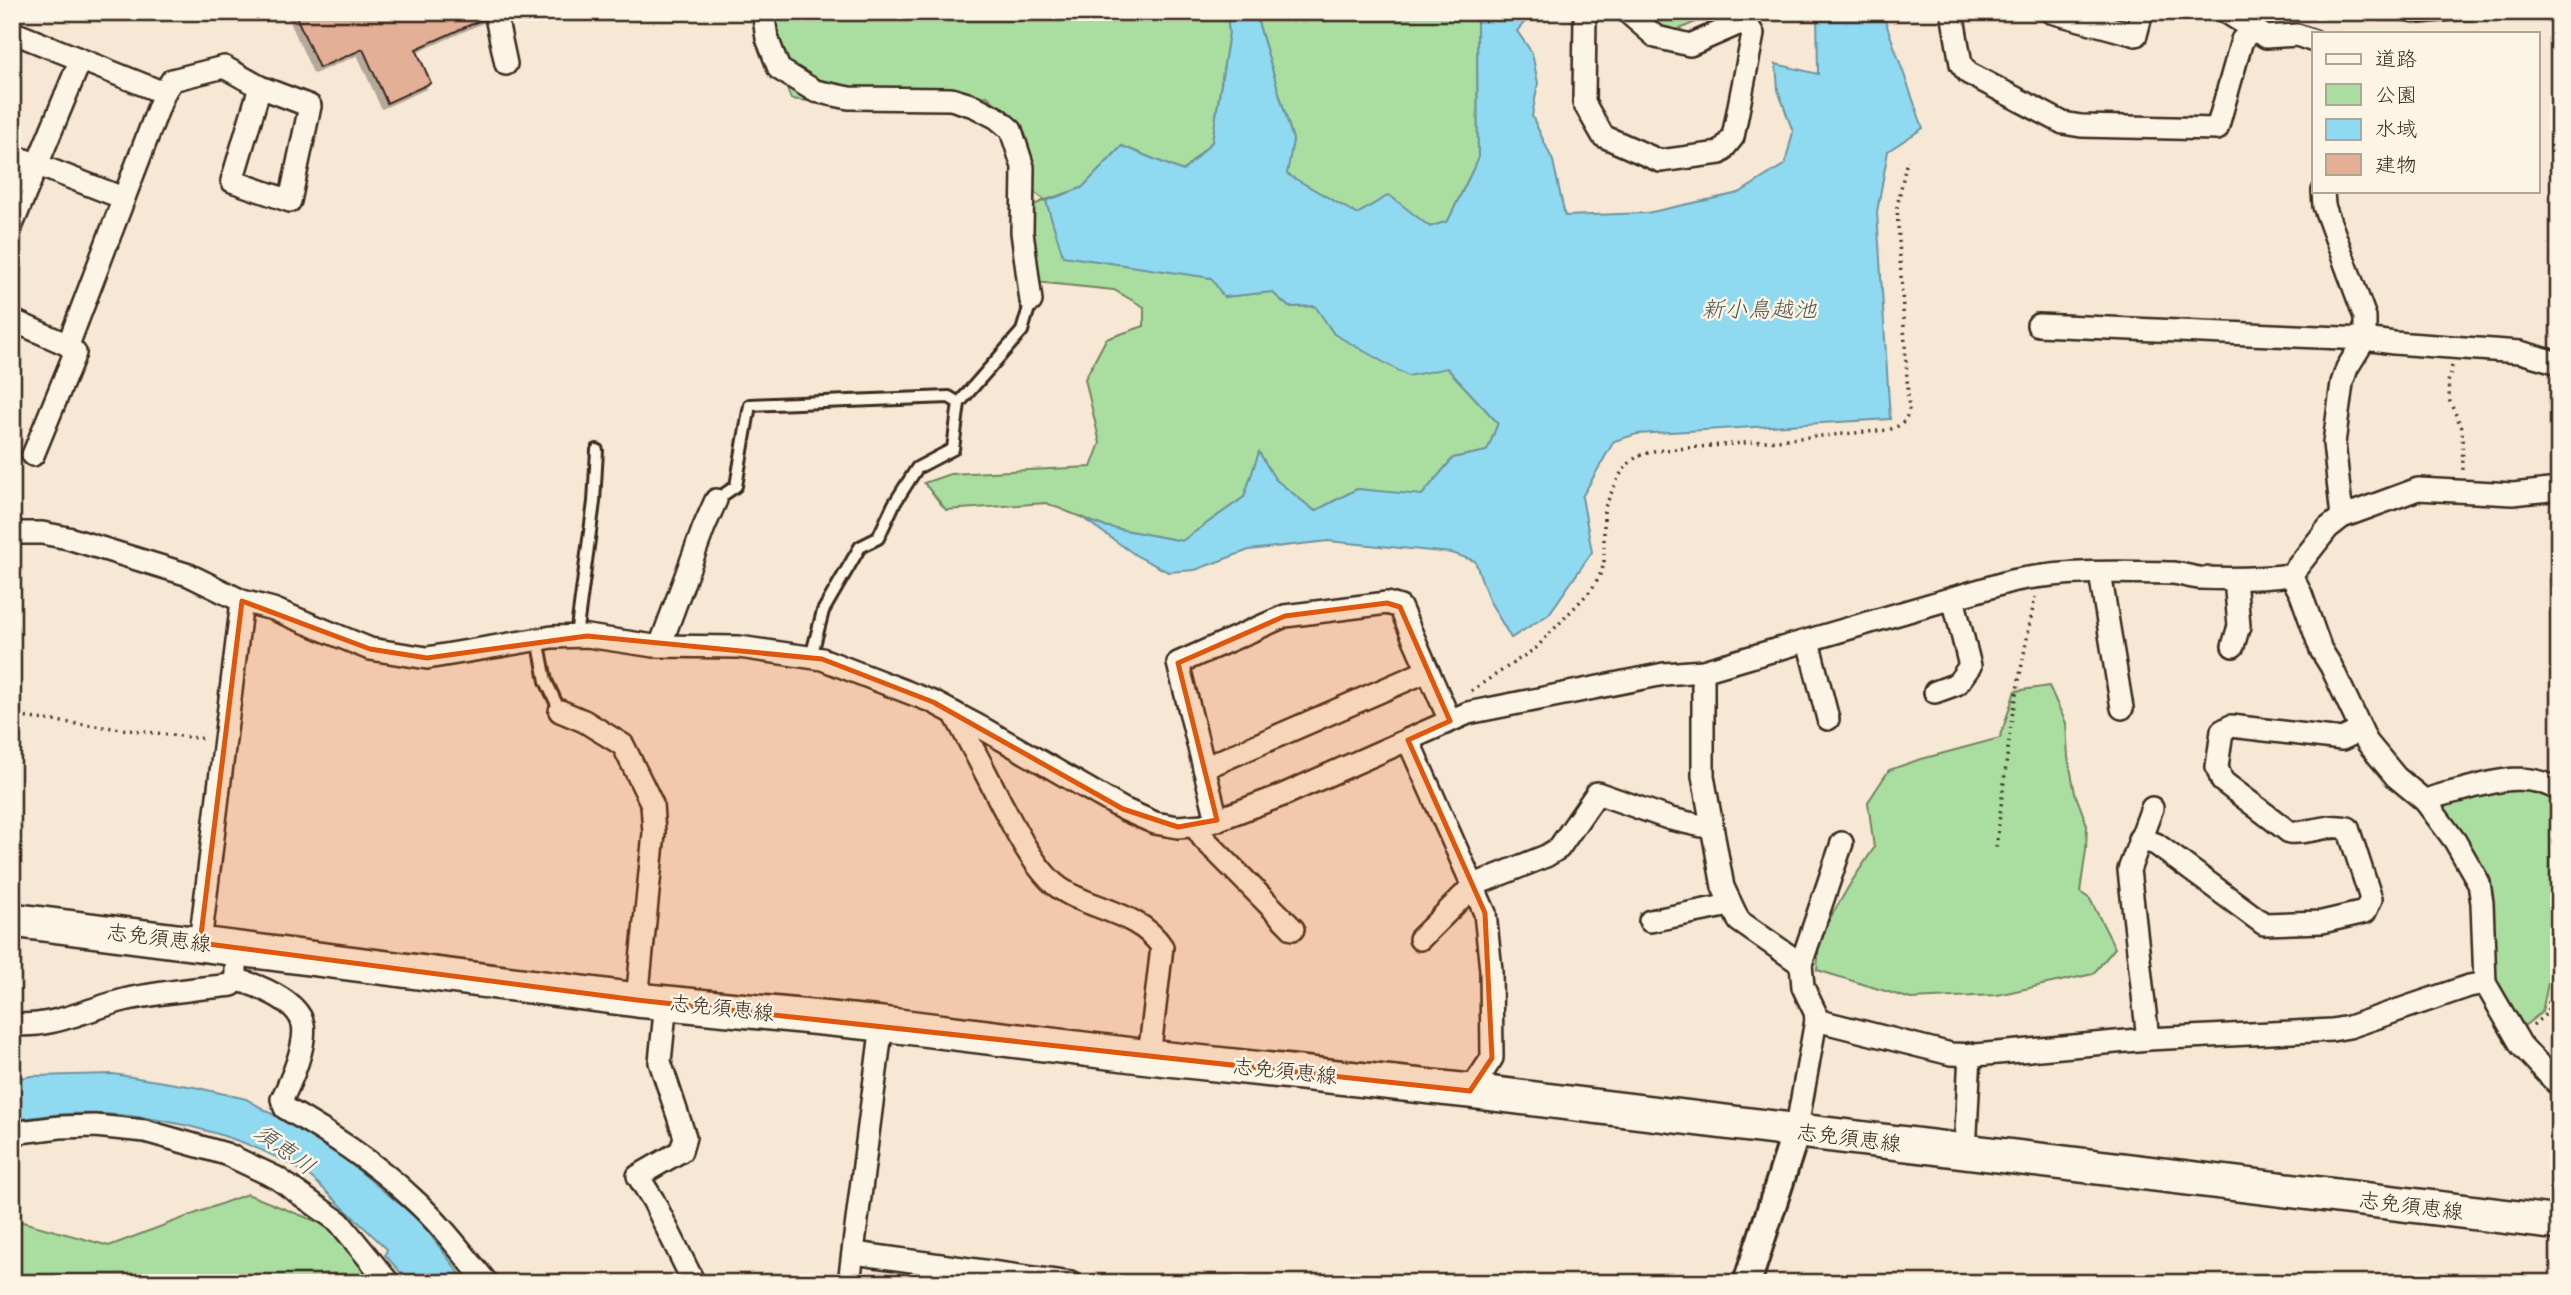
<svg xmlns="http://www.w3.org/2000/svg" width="2571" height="1295" font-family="'Gochi Hand','Klee One',sans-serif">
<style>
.green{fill:#aadea0;stroke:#72845f;stroke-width:2}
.water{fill:#90daf1;stroke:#6e949d;stroke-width:2}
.building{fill:#e4af97;stroke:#3b2a1e;stroke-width:2;filter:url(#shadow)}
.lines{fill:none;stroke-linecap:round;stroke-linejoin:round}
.service-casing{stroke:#3b2a1e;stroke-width:16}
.minor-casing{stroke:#3b2a1e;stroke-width:26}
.tertiary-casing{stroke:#3b2a1e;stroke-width:32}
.primary-casing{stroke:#3b2a1e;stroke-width:38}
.path{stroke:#3b2a1e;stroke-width:3.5;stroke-dasharray:2 5;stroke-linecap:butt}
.service{stroke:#fcf5e5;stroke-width:10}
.minor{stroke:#fcf5e5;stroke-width:21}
.tertiary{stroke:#fcf5e5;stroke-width:26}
.primary{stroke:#fcf5e5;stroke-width:33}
.marked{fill:#df570d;fill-opacity:0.2;stroke:#df570d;stroke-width:5;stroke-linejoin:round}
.labels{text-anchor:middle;stroke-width:5;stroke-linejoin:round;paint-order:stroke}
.street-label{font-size:21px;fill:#3b2a1e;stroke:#fcf5e5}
.water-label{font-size:23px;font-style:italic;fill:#505653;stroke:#fcf5e5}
</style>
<defs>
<filter id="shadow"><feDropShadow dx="-5" dy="5" stdDeviation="0" flood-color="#0004"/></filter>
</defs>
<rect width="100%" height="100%" fill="#f7e7d5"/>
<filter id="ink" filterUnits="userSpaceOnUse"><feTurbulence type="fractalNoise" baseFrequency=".0143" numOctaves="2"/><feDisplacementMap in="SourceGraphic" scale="14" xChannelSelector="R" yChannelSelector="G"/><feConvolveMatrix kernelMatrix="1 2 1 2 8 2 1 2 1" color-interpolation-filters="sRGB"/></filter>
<g filter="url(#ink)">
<g class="green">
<path d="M757,12H1227L1229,33L1212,142L1183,171L1122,146L1082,188L1046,200L1063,255L1212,278L1224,297L1272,292L1289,307L1316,306L1334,334L1447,368L1498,423L1487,451L1453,458L1422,496L1357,489L1315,511L1274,479L1259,453L1244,497L1182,541L1103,526L1046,503L946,510L924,483L950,474L1091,467L1100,443L1085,379L1106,339L1144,326V307L1114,290L1036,282L1032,206L1045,200L1034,192L1023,129L987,96L879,109L791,99Z"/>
<path d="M1255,12H1479L1477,22L1478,159L1448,221L1430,227L1389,196L1357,214L1286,174L1293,140Z"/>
<path d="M1633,12H1715C1682,28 1663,45 1633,12Z"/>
<path d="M2049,686L2066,723L2068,757L2075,793L2087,825L2086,850L2080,892L2090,899L2115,948L2093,974L1997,995L1911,999L1817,970L1820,935L1852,881L1874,848L1868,802L1889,770L1918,760L2000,738L2015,691Z"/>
<path d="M2514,784L2559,797V955L2552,964L2542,1012L2519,1030L2495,986L2490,884L2442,812L2444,801Z"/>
<path d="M247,1194L333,1228L378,1283H12V1219L109,1246Z"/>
</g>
<g class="water">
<path d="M1227,12H1255L1293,140L1287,174L1357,214L1389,195L1430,227L1448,221L1478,159L1477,22L1479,12H1533L1517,31L1532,53L1538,83L1532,116L1553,161L1565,216L1647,213L1739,193L1785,164L1793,132L1778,90L1776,64L1818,74L1817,12H1882L1923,128L1888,151L1877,212L1890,419L1637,434L1614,441L1582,497L1592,552L1549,614L1511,638L1489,600L1475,561L1452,553L1328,541L1249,550L1195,570L1168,572L1137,556L1084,519L1103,526L1182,541L1244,497L1259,452L1275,479L1315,511L1357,489L1422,495L1453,458L1487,451L1498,423L1447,368L1408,376L1334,334L1315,306L1289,307L1272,292L1224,297L1211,278L1063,256L1046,201L1082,188L1122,146L1183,171L1212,142L1229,33Z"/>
<path d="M113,1074L194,1087L246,1099L330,1147L419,1220L467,1283H410L385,1255L387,1249C369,1232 351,1215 333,1198C324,1190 315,1179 305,1173C224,1123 106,1101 12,1121V1079L32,1076Z"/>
</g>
<path class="building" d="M294,12H486L488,17L416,49L431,83L387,103L363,49L319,68Z"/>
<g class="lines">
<defs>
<g id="service">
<path d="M2381,12L2382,14H2404L2420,17L2473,12"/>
<path d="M959,403L1022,331L1031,301"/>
<path d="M716,500L736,486L750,405L949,397L959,403L953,449L917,468L894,504L878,538L860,547L823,611L811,657"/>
<path d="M576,636L594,502L597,450"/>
<path d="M538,639L546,681L560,711"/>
</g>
<g id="minor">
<path d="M495,12L506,64"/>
<path d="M763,12L767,38L779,69L815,91L849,98L951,99L974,106L997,118L1011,130L1023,167L1022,232L1031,301"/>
<path d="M1585,12L1584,103L1603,136L1660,161L1720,153L1733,137L1753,34L1745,21"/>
<path d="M1627,12L1656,37L1690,45L1745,21L1754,12"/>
<path d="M1952,12L1961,64L1968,73L2063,123L2081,126L2217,129L2242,40L2253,29"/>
<path d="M2051,12L2136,35L2142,12"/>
<path d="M2226,12L2266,37L2297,35L2314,41"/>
<path d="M12,32L164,93L68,345L12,320"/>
<path d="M164,93L172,80L224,67L260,87L310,106L290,201L232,181L260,87"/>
<path d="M12,155L123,198"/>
<path d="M2323,191L2324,206L2365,317V339L2347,368L2342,383L2334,443L2342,517"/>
<path d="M12,225L80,61"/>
<path d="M2038,325L2365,339L2394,343L2520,352L2559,363"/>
<path d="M33,455L75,353L68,345"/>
<path d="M12,533H42L68,538L189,575L242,601L273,609L370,649L427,658L552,637L587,636L654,646L739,647L822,659L933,702L984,729L1123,809L1155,823L1178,827L1203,825L1283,795L1468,713L1664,674L1703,671L2011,581C2064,570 2119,572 2173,573C2182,574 2190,577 2199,578C2230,579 2261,579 2291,575"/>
<path d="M2100,573L2122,708"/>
<path d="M2291,575L2301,594L2321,650L2331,666L2367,742L2396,777L2425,801L2455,841L2479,883L2482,903L2485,983L2521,1045L2559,1086"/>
<path d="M2291,575L2328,528L2342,517L2418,489L2513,494L2559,489"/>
<path d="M1808,641L1828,719"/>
<path d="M660,646L704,527L716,500"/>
<path d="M2233,646L2239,626L2235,579"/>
<path d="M1703,671V776L1723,887L1739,921L1801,964L1803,987L1815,1012L1816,1020L1796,1132"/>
<path d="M1935,692L1957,684L1970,666L1953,598"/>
<path d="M560,711L584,721L623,745L652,804L654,833L637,1000"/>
<path d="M954,713C970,743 986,773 1001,803C1015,829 1029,858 1050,880C1078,909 1137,908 1162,947L1149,1057"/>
<path d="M1408,740L1485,913L1491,970L1492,1058L1470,1091"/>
<path d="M1204,768L1427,671"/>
<path d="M2425,801C2437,795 2449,793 2462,790C2496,781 2527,771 2559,790"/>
<path d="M1217,820L1178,663L1285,616L1387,603L1400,607L1450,721"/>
<path d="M1195,826L1203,838L1293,929"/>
<path d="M2139,839L2156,844L2264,924L2322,922L2365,912L2371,899L2348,828C2328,823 2310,834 2289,832L2222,781L2217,767L2222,731L2231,726L2342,739L2361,730"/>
<path d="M1650,921L1730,905"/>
<path d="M1420,939L1474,885L1546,856L1559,848L1597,793L1671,819L1711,828"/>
<path d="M200,943L242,601"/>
<path d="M1801,964L1842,843"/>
<path d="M236,980C256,984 298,1001 303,1024C307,1044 291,1081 282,1099L285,1108C330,1134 374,1162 412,1198C440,1223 463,1254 487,1283"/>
<path d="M666,1002L660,1062L685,1137L681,1151L638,1176L653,1200L694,1283"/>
<path d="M1816,1020L1951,1054L1976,1055L2148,1039L2332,1030L2349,1027L2469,986L2485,983"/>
<path d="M12,1024C49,1029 88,1009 124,1000C159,992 196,989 232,985L236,980V967"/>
<path d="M2148,1039L2129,870L2152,808"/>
<path d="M12,1133L60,1127L95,1126L145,1131L226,1154L277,1178L339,1222L389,1283"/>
<path d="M1965,1152L1970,1054"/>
<path d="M854,1253L1070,1283"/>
<path d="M849,1283L882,1024"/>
</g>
<path id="tertiary" d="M1747,1283L1796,1132"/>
<path id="primary" d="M12,920L637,1000L882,1024L1149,1057L1470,1091L2559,1223"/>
</defs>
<use href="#service" class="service-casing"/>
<use href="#minor" class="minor-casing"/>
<use href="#tertiary" class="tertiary-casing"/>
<use href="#primary" class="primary-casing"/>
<g class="path">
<path d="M2452,366L2448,382L2450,402L2462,428L2463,471"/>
<path d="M1471,691L1536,648L1592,589L1602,571L1604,561V509L1619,476L1628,464L1638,456L1654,451L1888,430C1899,427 1904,423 1909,412L1897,207L1907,160"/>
<path d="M12,716L206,739"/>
<path d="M1996,847L2012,716L2035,597"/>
<path d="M2533,1025L2547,1013L2555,966L2559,962"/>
</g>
<use href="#service" class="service"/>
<use href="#minor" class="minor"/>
<use href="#tertiary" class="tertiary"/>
<use href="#primary" class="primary"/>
</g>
</g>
<path class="marked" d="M242,601L370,649L427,658L587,636L822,659L933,702L1123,809L1178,827L1217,820L1178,663L1285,616L1387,603L1400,607L1450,721L1408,740L1485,913L1492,1058L1470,1091L637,1000L200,943Z"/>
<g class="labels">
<g class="street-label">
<text transform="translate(159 938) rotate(7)" y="7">志免須恵線</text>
<text transform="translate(722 1008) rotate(6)" y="7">志免須恵線</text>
<text transform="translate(1285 1071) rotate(6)" y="7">志免須恵線</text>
<text transform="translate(1849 1138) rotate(7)" y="7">志免須恵線</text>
<text transform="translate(2411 1206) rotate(7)" y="7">志免須恵線</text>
</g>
<g class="water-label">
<text x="1759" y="317">新小鳥越池</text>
<text transform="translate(285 1149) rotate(36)" y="8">須恵川</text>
</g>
</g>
<rect width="2571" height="1295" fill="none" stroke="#fcf5e5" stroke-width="42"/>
<rect x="21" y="21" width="2529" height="1253" fill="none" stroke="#3b2a1e" stroke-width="2.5" filter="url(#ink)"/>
<rect x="2312" y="32" width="228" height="161" fill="#fcf5e5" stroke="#afa495" stroke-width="2"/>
<rect x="2326" y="54" width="35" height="10" fill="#fcf5e5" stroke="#afa495" stroke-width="2"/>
<text x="2375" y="66" font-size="21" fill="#3b2a1e">道路</text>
<rect x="2326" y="84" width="35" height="21" fill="#aadea0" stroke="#afa495" stroke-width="2"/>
<text x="2375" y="102" font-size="21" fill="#3b2a1e">公園</text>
<rect x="2326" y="119" width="35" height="21" fill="#90daf1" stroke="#afa495" stroke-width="2"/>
<text x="2375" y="136" font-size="21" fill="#3b2a1e">水域</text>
<rect x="2326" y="154" width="35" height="21" fill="#e4af97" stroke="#afa495" stroke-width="2"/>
<text x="2375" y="172" font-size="21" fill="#3b2a1e">建物</text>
</svg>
